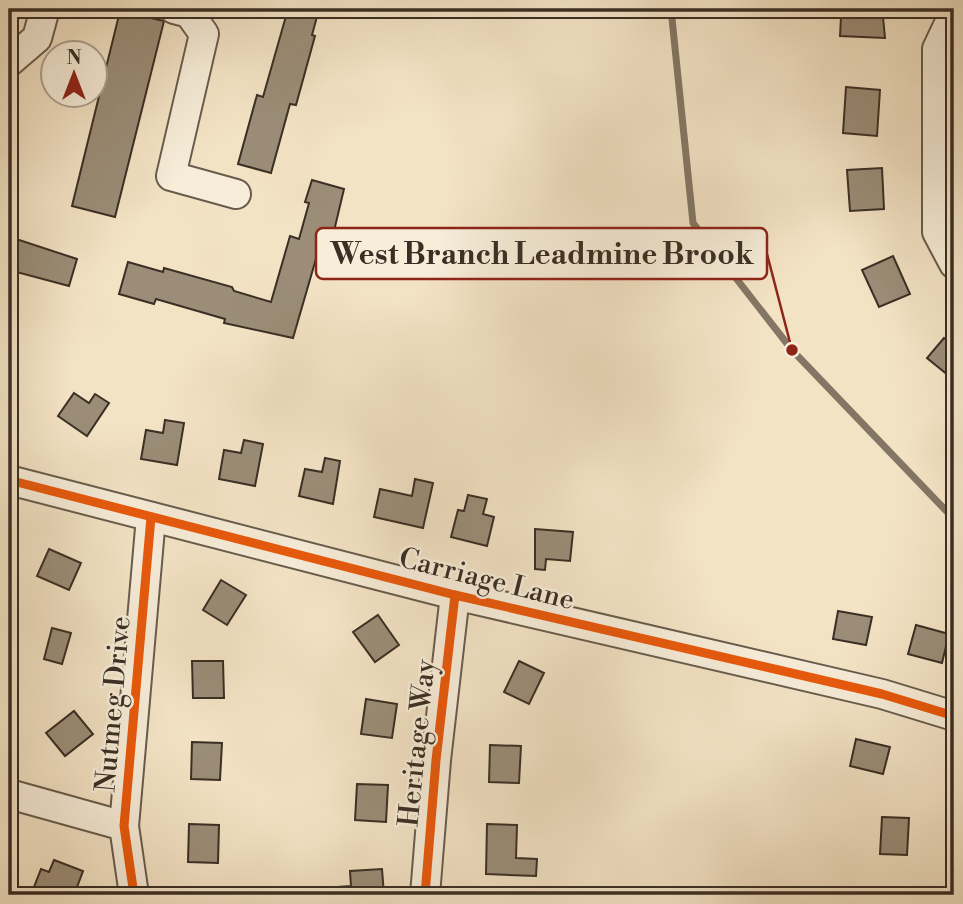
<svg xmlns="http://www.w3.org/2000/svg" width="963" height="904" font-family="'Libre Bodoni',serif">
<style>
.lines{fill:none;stroke-linecap:round;stroke-linejoin:round}
.stream{stroke:#847665;stroke-width:7}
.building{fill:#9b8d78;stroke:#3b2f25;stroke-width:2}
.minor-casing{stroke:#695c4d;stroke-width:32}
.minor{stroke:#f7edd9;stroke-width:28}
.cycleway-casing{stroke:#f7edd9;stroke-width:13}
.cycleway{stroke:#e8590c;stroke-width:9}
.labels{text-anchor:middle;stroke-width:5;stroke-linejoin:round;paint-order:stroke}
.street-label{font-size:28px;fill:#3b2f25;stroke:#f7edd9}
.leader{fill:none;stroke:#8f2418;stroke-width:2.5}
.callout-dot{fill:#8f2418;stroke:#f7edd9;stroke-width:2.5}
.callout{fill:#f7edd9;stroke:#8f2418;stroke-width:2.5}
.callout-label{font-size:30px;text-anchor:middle;font-weight:bold;fill:#3b2f25}
</style>
<rect width="100%" height="100%" fill="#f3e3c5"/>
<filter id="stains"><feTurbulence type="fractalNoise" baseFrequency=".00286" numOctaves="4"/><feColorMatrix values="0 0 0 0 .2 0 0 0 0 .09 0 0 0 0 .02 0 0 0 .5 -.17"/></filter>
<radialGradient id="worn" r=".72"><stop offset=".6" stop-color="#630" stop-opacity="0"/><stop offset="1" stop-color="#630" stop-opacity=".3"/></radialGradient>
<g class="lines">
<path class="stream" d="M671,9L693,223L792,350L954,519"/>
</g>
<g class="building">
<path d="M288,9H319L312,35L315,36L296,105L290,104L271,173L238,164L257,95L263,97Z"/>
<path d="M856,9H887L886,17H883L885,38L840,36L841,17L855,18Z"/>
<path d="M120,11L164,21L115,217L72,206Z"/>
<path d="M846,87L880,90L877,136L843,133Z"/>
<path d="M882,168L884,209L850,211L847,170Z"/>
<path d="M312,180L344,189L330,248L320,245L293,338L224,323L225,319L156,299L154,304L119,294L128,262L163,272L164,268L232,287L234,291L271,302L290,236L299,239L309,203L305,202Z"/>
<path d="M10,237L77,259L69,286L9,270Z"/>
<path d="M893,256L910,294L879,307L862,270Z"/>
<path d="M944,338L954,346V380L927,358Z"/>
<path d="M74,393L89,403L95,394L109,403L87,436L58,416Z"/>
<path d="M165,420L184,423L177,465L141,459L146,430L163,433Z"/>
<path d="M244,440L263,444L255,486L219,479L224,450L241,453Z"/>
<path d="M325,458L340,461L333,504L299,496L305,469L322,472Z"/>
<path d="M415,479L433,483L423,528L374,517L380,489L412,496Z"/>
<path d="M468,495L487,499L483,514L494,517L487,546L451,537L458,510L464,511Z"/>
<path d="M535,529L573,532L570,561L546,559L545,570L535,569Z"/>
<path d="M49,549L81,563L69,590L37,576Z"/>
<path d="M221,580L246,595L227,625L203,610Z"/>
<path d="M838,611L872,617L866,645L833,639Z"/>
<path d="M378,615L399,645L375,662L353,632Z"/>
<path d="M916,625L949,634L942,663L908,654Z"/>
<path d="M52,628L71,633L62,664L44,659Z"/>
<path d="M192,661H223L224,698H193Z"/>
<path d="M519,661L544,673L529,704L504,692Z"/>
<path d="M366,699L397,704L392,738L361,734Z"/>
<path d="M74,711L93,734L65,756L46,733Z"/>
<path d="M856,739L890,747L883,774L850,766Z"/>
<path d="M192,742L222,743L220,780L191,779Z"/>
<path d="M490,745L521,746L519,783L489,782Z"/>
<path d="M357,784L388,785L386,822L355,820Z"/>
<path d="M882,817L909,818L907,855L880,854Z"/>
<path d="M189,824L219,825L218,863L188,862Z"/>
<path d="M487,824L517,825L516,858L537,859L536,876L486,874Z"/>
<path d="M54,860L83,871L74,895H51L34,887L41,869L49,872Z"/>
<path d="M382,869L384,895H338V887L351,886L350,871Z"/>
</g>
<g class="lines">
<defs>
<g id="minor">
<path d="M174,9L189,13L204,34L171,176L236,194"/>
<path d="M954,13L937,49V232L954,264"/>
<path d="M9,62L37,38L45,9"/>
<path d="M9,480L455,595L882,694L954,716"/>
<path d="M9,794L124,826"/>
<path d="M134,895L124,826L151,517"/>
<path d="M425,895L436,760L455,595"/>
</g>
</defs>
<use href="#minor" class="minor-casing"/>
<use href="#minor" class="minor"/>
<defs>
<g id="cycleway">
<path d="M9,480L455,595L882,694L954,716"/>
<path d="M134,895L124,826L151,517"/>
<path d="M425,895L436,760L455,595"/>
</g>
</defs>
<use href="#cycleway" class="cycleway-casing"/>
<use href="#cycleway" class="cycleway"/>
</g>
<g class="labels">
<g class="street-label">
<text transform="translate(487 578) rotate(14)" y="10">Carriage Lane</text>
<text transform="translate(112 704) rotate(-85)" y="10">Nutmeg Drive</text>
<text transform="translate(416 743) rotate(-84)" y="10">Heritage Way</text>
</g>
</g>
<path class="leader" d="M792 350L767 254"/>
<circle class="callout-dot" cx="792" cy="350" r="7"/>
<rect class="callout" x="316" y="228" width="451" height="51" rx="7"/>
<g class="callout-label">
<text x="542" y="264">West Branch Leadmine Brook</text>
</g>
<rect width="963" height="904" fill="none" stroke="#f3e3c5" stroke-width="35"/>
<rect x="10" y="10" width="942" height="883" fill="none" stroke="#3b2f25" stroke-width="3.5"/>
<rect x="18" y="18" width="928" height="869" fill="none" stroke="#3b2f25" stroke-width="2"/>
<g transform="translate(74 74)"><circle r="33" fill="#f7edd9" stroke="#aca191" stroke-width="2"/>
<path d="M0-5L12 26L0 18L-12 26Z" fill="#8f2418"/>
<text y="-10" font-size="19" font-weight="bold" text-anchor="middle" fill="#3b2f25">N</text>
</g>
<rect width="100%" height="100%" filter="url(#stains)"/>
<rect width="100%" height="100%" fill="url(#worn)"/>
</svg>
